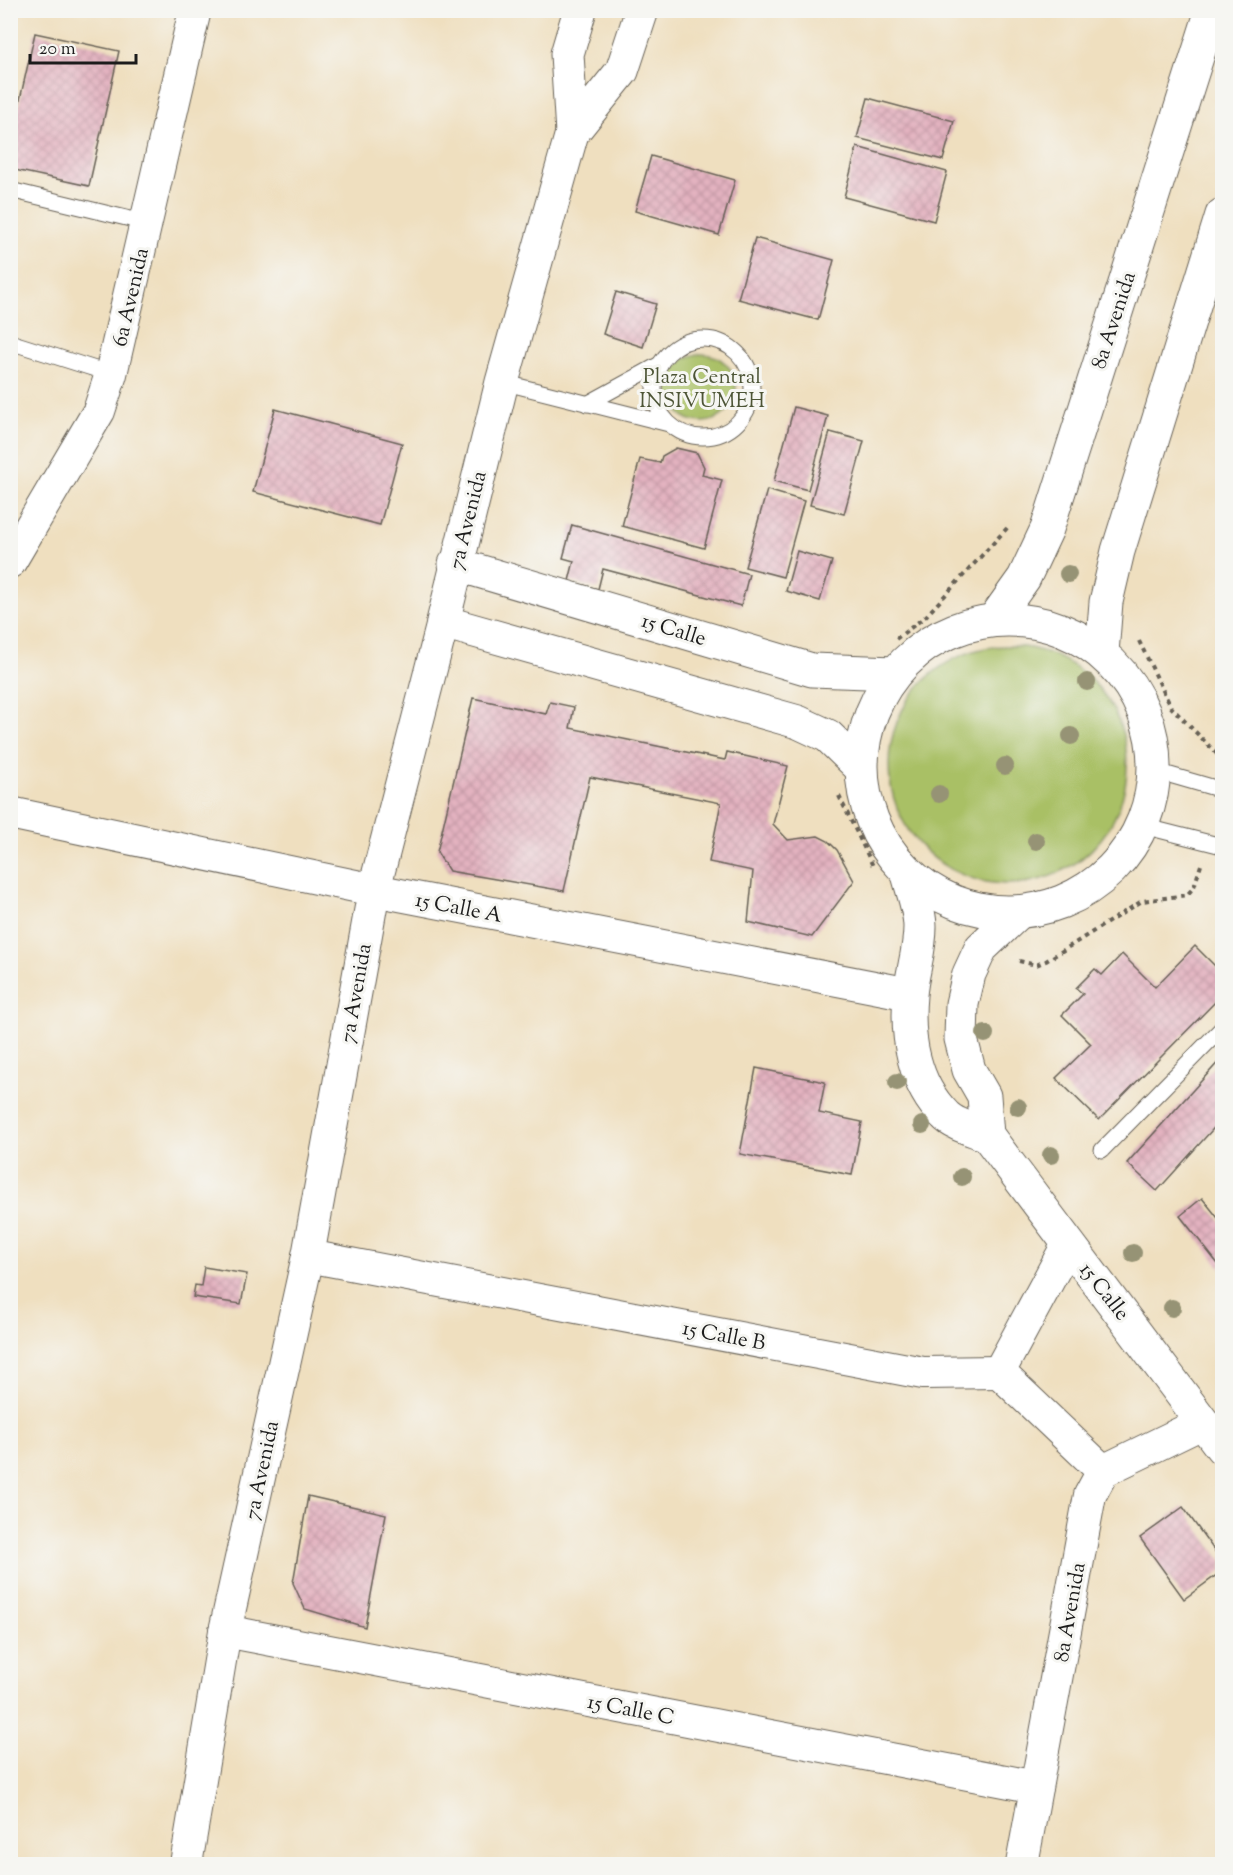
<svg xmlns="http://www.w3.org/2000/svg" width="1233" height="1875" font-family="'Sorts Mill Goudy',serif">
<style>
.green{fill:#a9c065;stroke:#626e40;stroke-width:1.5}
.building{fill:url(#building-cross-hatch)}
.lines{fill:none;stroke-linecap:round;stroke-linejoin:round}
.service-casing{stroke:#666055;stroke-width:17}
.minor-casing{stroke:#666055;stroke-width:34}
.tertiary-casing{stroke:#666055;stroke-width:35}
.secondary-casing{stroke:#666055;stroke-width:35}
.path{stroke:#666055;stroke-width:4;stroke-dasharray:4.5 4.5;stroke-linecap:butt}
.service{stroke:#fff;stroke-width:15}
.minor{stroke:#fff;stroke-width:32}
.tertiary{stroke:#fff;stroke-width:33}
.secondary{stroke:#fff;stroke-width:33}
.tree{fill:#969374}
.labels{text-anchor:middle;stroke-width:6;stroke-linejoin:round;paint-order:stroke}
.street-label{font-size:21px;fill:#1c1c1c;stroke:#f6f6f2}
.park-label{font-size:21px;fill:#4d5536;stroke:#f6f6f2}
</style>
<defs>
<pattern id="building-cross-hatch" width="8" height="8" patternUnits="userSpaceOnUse" patternTransform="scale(1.5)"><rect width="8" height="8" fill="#e3b2c0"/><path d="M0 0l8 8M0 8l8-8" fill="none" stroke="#c298a4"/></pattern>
</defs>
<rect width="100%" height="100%" fill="#f6f6f2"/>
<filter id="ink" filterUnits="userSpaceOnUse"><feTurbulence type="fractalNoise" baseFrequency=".0167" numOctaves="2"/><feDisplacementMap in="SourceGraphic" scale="12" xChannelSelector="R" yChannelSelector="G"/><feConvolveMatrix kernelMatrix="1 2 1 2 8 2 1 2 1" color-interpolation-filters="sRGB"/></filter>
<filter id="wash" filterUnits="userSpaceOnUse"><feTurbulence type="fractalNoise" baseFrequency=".008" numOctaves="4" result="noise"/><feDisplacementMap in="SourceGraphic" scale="24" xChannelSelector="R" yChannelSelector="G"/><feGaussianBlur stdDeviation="1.35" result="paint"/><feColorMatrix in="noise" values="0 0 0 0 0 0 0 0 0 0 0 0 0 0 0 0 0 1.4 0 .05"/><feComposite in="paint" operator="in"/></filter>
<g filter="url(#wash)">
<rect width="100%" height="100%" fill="#efdfbf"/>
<g class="green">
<circle cx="702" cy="388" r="34"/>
<circle cx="1008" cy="765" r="119"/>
</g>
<g id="blocks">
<g class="building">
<path d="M35,33L119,51L89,186L10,169V144Z"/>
<path d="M868,98L954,121L943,160L857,138Z"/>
<path d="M857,147L947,172L934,221L844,197Z"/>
<path d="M651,156L735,180L719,235L635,211Z"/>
<path d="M755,238L834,260L818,320L738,299Z"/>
<path d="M616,292L656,304L643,347L603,334Z"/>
<path d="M794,407L828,416L808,490L774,481Z"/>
<path d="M275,409L402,443L380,525L253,492Z"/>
<path d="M830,432L864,441L844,514L810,505Z"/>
<path d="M676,448L697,453L704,467L702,475L722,480L704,548L622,526L640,459L660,463L662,456Z"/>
<path d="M767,490L804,501L783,577L745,567Z"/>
<path d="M572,525L749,574L741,606L603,569L598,589L569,581L574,561L563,558Z"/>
<path d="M797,551L832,561L820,601L786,591Z"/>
<path d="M473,698L546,714L550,702L574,707L570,728L725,760L727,752L788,766L773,824L788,840L818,836L828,841L837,850L854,881L812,937L748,922L753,871L709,862L721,803L590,777L564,891L449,871L437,852Z"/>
<path d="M1195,946L1222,973V995L1099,1120L1056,1078L1091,1044L1062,1015L1083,994L1076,988L1095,969L1102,975L1122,954L1155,987Z"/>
<path d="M1222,1058V1119L1157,1191L1127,1163Z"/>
<path d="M756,1068L825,1082L819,1113L862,1122L852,1175L740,1154Z"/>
<path d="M1202,1198L1222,1223V1269L1180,1216Z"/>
<path d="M204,1267L247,1274L241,1304L193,1297L195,1285L201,1286Z"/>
<path d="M308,1496L386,1514L365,1627L305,1609L293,1583Z"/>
<path d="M1183,1507L1222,1561V1571L1184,1599L1140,1538Z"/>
</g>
</g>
</g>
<g filter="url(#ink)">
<use href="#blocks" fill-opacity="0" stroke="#666055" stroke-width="1.5"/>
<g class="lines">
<defs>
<g id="service">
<path d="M10,190L147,223"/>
<circle cx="703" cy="388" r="49"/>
<path d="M10,342L111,374"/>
<path d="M502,382L669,424"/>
<path d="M587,404L660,364"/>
<path d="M1156,771L1222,790"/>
<path d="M1143,826L1222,846"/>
<path d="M1102,1150L1222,1028"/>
</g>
<g id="minor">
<path d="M10,562L99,411L111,374L195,10"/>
<path d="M10,813L374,890L910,994"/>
<path d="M308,1256L923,1373L999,1372"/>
<path d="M999,1372L1068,1244"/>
<path d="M999,1372L1103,1471"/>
<path d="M225,1631L1036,1787"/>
<path d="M186,1864L225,1631L308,1256L374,890L443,622"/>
<path d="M1022,1864L1090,1495L1103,1471L1202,1423"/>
</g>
<g id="tertiary">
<path d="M580,10L567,54L572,133L502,382L443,622L798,722L828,736L861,768"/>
<path d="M572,133L622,71L642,10"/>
<path d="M455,564L812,670L895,673"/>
</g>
<g id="secondary">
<circle cx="1008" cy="766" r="146"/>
<path d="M994,620L1024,578L1047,529L1212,10"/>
<path d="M1102,653L1106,602L1118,551L1222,215"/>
<path d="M908,874C912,890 920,910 920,927C920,951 912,972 910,995C906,1038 914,1084 945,1115C954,1125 975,1130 987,1135L1222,1448"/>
<path d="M987,1135L984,1096L969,1070L961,1039L962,1004L969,974L981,948L1019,912"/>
</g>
</defs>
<use href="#service" class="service-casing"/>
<use href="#minor" class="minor-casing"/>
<use href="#tertiary" class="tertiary-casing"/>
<use href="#secondary" class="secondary-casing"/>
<g class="path">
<path d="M896,639L926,616L1009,526"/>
<path d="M1139,641L1171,707L1222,759"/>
<path d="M839,796L874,868"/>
<path d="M1019,961L1036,965L1046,961L1142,901L1187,895L1194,887L1201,865"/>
</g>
<use href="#service" class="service"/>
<use href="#minor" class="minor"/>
<use href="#tertiary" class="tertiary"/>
<use href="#secondary" class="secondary"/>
</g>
<g class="tree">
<circle cx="1068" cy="574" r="9"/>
<circle cx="1087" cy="682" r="9"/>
<circle cx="1071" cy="736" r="9"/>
<circle cx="1005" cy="766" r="9"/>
<circle cx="939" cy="794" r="9"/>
<circle cx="1036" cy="841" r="9"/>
<circle cx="985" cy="1034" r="9"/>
<circle cx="897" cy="1082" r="9"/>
<circle cx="1018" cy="1107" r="9"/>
<circle cx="922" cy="1125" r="9"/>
<circle cx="1051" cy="1155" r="9"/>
<circle cx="962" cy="1177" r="9"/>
<circle cx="1133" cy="1253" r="9"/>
<circle cx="1172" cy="1308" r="9"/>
</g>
</g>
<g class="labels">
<g class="street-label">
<text transform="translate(130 297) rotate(-77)" y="7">6a Avenida</text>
<text transform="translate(1113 320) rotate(-72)" y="7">8a Avenida</text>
<text transform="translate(467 520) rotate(-76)" y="7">7a Avenida</text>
<text transform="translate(674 629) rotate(17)" y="7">15 Calle</text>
<text transform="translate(459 907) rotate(11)" y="7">15 Calle A</text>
<text transform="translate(355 993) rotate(-80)" y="7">7a Avenida</text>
<text transform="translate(1105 1291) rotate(52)" y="7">15 Calle</text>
<text transform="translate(724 1335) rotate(11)" y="7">15 Calle B</text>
<text transform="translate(261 1470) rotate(-78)" y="7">7a Avenida</text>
<text transform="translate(1069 1612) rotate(-80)" y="7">8a Avenida</text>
<text transform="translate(631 1709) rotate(11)" y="7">15 Calle C</text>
</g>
<g class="park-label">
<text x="702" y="383">Plaza Central<tspan x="702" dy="24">INSIVUMEH</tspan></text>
</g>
</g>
<rect width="1233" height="1875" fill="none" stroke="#f6f6f2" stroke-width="36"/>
<path d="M30 54v9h106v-9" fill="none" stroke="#1c1c1c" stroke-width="3"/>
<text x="39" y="54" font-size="18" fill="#1c1c1c" stroke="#f6f6f2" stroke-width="4.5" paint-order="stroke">20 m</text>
</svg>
